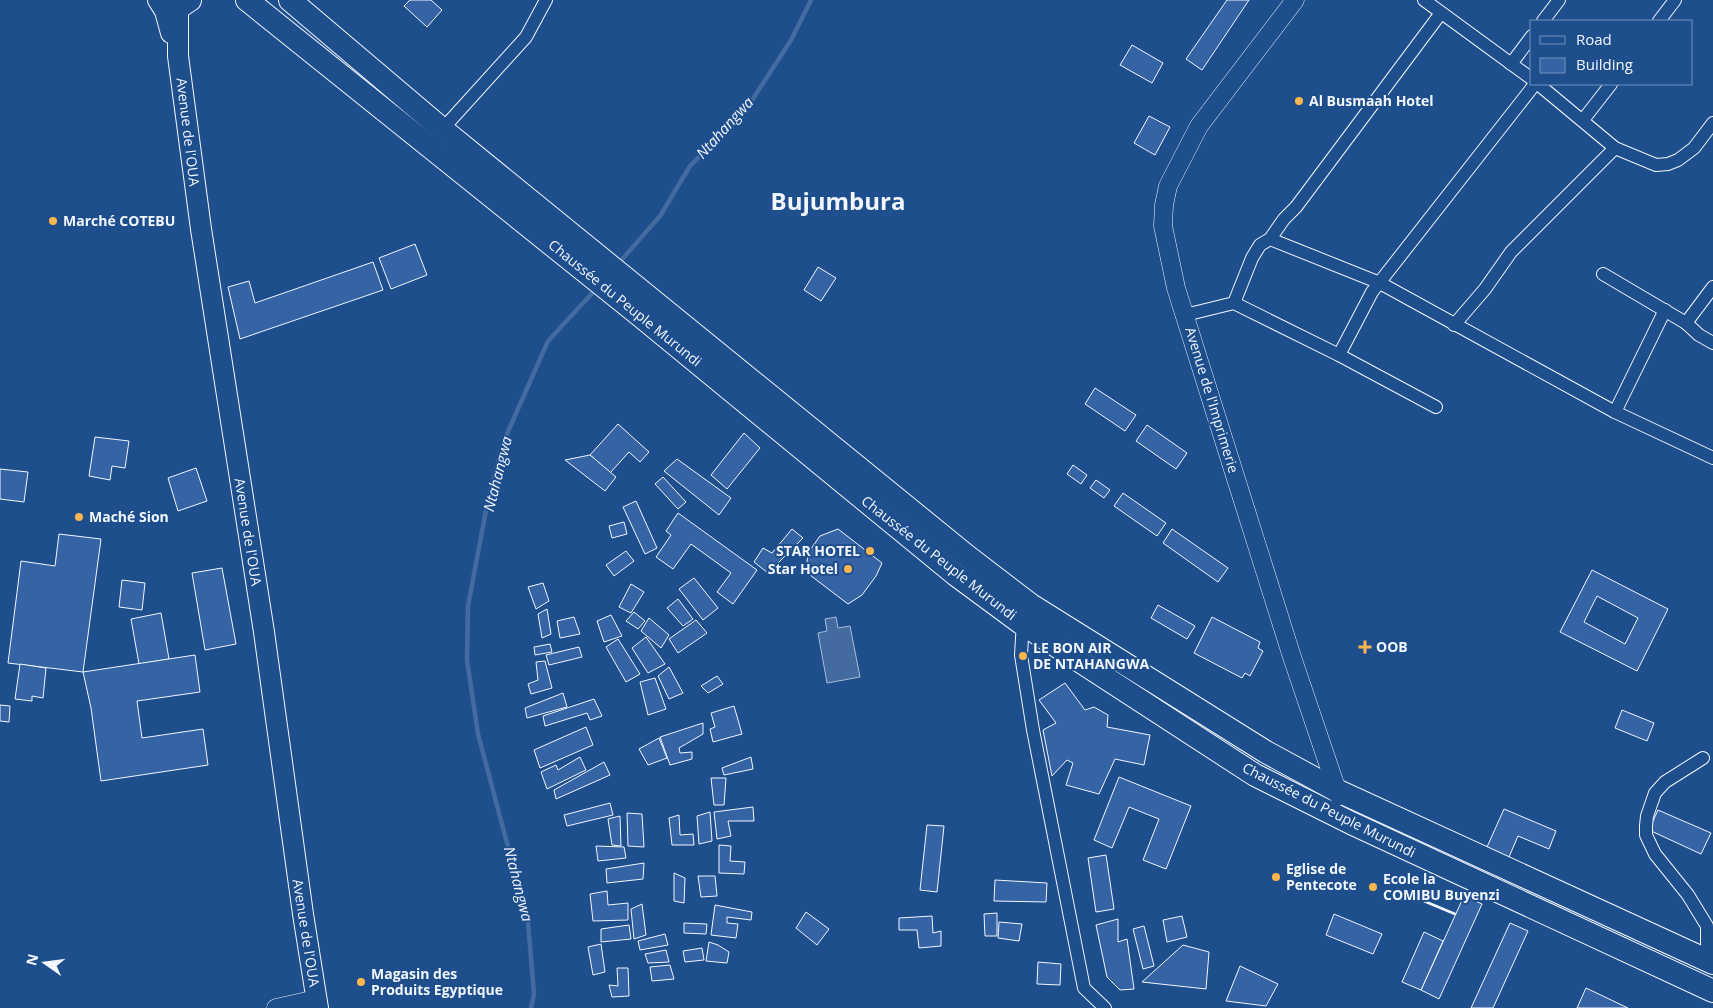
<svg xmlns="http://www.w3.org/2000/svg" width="1713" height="1008" font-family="'Open Sans',sans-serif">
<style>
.water{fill:#446ba0;stroke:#a8bbd7}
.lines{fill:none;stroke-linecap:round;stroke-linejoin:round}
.stream{stroke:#446ba0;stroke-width:4.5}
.building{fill:#3563a3;stroke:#f2f6ff;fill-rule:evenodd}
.street-casing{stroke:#f2f6ff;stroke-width:14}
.secondary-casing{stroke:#f2f6ff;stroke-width:19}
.primary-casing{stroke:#f2f6ff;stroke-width:22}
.highway-casing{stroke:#f2f6ff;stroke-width:24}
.street{stroke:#1f4e8c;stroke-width:12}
.secondary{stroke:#1f4e8c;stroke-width:18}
.primary{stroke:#1f4e8c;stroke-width:20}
.highway{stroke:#1f4e8c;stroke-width:22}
.wall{stroke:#f2f6ff;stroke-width:2.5}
.poi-dot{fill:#ffb74d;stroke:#1f4e8c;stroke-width:2}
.labels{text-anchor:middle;stroke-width:4;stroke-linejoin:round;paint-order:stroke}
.poi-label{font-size:14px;font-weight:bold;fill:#f2f6ff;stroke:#1f4e8c;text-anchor:start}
.street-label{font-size:14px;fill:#f2f6ff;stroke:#1f4e8c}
.water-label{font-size:15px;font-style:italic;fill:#f2f6ff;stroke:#1f4e8c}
.town-label{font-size:24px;font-weight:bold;fill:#f2f6ff;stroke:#1f4e8c}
</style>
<rect width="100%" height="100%" fill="#1f4e8c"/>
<path class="water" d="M836,617L838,628L850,626L860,677L827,683L818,633L827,631L825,619Z"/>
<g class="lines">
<g class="stream">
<path d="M618,264L660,216L690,166L747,108L791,40L811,0"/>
<path d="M531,1008L534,994L528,922L478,734L467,660L468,606L487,505L503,443L548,341L597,288"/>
</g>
</g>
<g class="building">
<path d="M410,0H431L442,10L427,27L404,6Z"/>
<path d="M1227,0H1249L1202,70L1186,59Z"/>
<path d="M1132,45L1163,63L1152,83L1120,65Z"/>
<path d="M1149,116L1170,127L1155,155L1134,143Z"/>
<path d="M415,244L427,275L391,289L379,258Z"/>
<path d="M373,262L383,290L240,339L228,287L249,281L255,303Z"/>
<path d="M818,267L836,278L821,301L804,290Z"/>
<path d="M1095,388L1136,415L1125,431L1085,404Z"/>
<path d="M618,424L649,452L640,462L629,452L610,473L590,455Z"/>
<path d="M1147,425L1187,453L1176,469L1136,441Z"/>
<path d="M744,433L760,448L727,489L711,475Z"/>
<path d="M95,437L129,441L125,468L112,466L110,480L89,476Z"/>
<path d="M590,455L616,477L605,491L565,460Z"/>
<path d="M677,459L731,498L719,515L664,471Z"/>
<path d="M1073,465L1087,475L1081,484L1067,474Z"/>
<path d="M196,468L207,501L178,511L168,478Z"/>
<path d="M0,469L28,472L24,502L0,499Z"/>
<path d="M663,477L686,502L678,509L655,484Z"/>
<path d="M1096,480L1110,490L1104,498L1090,488Z"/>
<path d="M1123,493L1166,523L1157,536L1114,506Z"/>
<path d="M636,501L657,548L645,554L623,507Z"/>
<path d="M678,513L757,570L733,604L717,592L731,573L691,544L673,569L656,557L671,535L666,531Z"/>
<path d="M624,522L627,534L612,538L609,526Z"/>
<path d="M792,529L803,538L768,573L754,562L763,548L772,553Z"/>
<path d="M838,529L882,563L876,576L862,595L848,604L806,572L808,553L820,536Z"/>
<path d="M1172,529L1228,568L1218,582L1163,543Z"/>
<path d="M59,534L101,539L83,672L8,663L21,561L55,566Z"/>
<path d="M626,551L634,561L614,576L606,565Z"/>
<path d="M222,568L236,644L205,650L192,573Z"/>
<path d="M1592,570L1668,609L1637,671L1560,632ZM1597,596L1638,618L1625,644L1584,622Z"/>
<path d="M694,578L718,608L703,620L679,589Z"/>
<path d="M122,580L145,583L142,610L119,607Z"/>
<path d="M543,583L549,601L536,609L528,587Z"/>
<path d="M631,584L644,592L631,613L619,607Z"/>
<path d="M678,599L693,619L683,626L667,608Z"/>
<path d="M1158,605L1195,626L1187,639L1151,618Z"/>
<path d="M547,609L551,634L542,638L538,614Z"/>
<path d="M634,612L645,621L638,629L626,621Z"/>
<path d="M161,613L169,659L139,664L131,619Z"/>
<path d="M611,615L622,636L604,642L597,621Z"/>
<path d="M574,617L580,634L560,638L557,621Z"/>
<path d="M1212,617L1260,642L1258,648L1263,651L1250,676L1245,673L1242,678L1194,653Z"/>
<path d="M649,618L669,635L661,648L641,631Z"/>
<path d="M696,620L707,633L678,653L669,639Z"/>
<path d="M646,637L665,664L648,673L632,648Z"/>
<path d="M618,639L640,674L626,682L606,647Z"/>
<path d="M550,644L552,652L535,655L534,647Z"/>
<path d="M579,647L582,657L549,665L546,655Z"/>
<path d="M195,655L200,692L137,701L142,738L203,729L208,765L101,781L91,708L83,672Z"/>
<path d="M545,661L552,688L531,694L528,684L538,680L536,662Z"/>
<path d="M20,664L46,668L43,698L32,696V701L15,699Z"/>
<path d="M669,667L683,693L669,699L658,676Z"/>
<path d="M717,676L723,684L708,693L701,686Z"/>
<path d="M655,678L666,709L648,715L640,682Z"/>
<path d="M1065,683L1085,710L1094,707L1108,715L1107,727L1150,735L1144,765L1115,759L1099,794L1066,785L1073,763L1067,760L1052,776L1043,730L1056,723L1039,700Z"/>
<path d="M563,693L567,707L527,718L525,708Z"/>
<path d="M594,699L602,716L590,720L587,713L545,726L543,716Z"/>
<path d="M0,705L10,706L9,722L0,721Z"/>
<path d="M734,706L742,734L713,742L710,729L715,727L711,713Z"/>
<path d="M1622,710L1654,723L1647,741L1615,728Z"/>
<path d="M703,723V734L679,748L680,753L692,752V759L670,765L660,737Z"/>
<path d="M586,727L593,745L540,768L534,750Z"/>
<path d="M659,738L667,758L648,765L639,749Z"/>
<path d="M580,757L586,770L547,789L541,772L556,765L558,770Z"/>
<path d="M751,757L753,769L724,775L722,768Z"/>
<path d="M604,762L610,775L556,799L554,790Z"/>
<path d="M1119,777L1191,806L1166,869L1143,860L1159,819L1129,807L1112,848L1094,840Z"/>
<path d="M711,778H726L724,805H714Z"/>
<path d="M610,803L613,815L567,826L564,815Z"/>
<path d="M753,807L754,821H728L731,836L717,839L714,812Z"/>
<path d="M1504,809L1556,831L1549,849L1518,836L1509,857L1487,847Z"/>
<path d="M1658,810L1711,833L1701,854L1649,830Z"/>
<path d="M710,812L712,841L699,844L697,816Z"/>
<path d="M627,813L642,814L644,847L628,846Z"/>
<path d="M679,815L680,835L693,834L694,845H672L669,818Z"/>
<path d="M620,816L621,846L612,845L608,819Z"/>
<path d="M927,825L944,826L937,892L920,890Z"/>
<path d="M719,845L731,846L730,861L745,862L744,874L719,873Z"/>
<path d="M596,846L624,847L626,858L598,861Z"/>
<path d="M1106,855L1114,909L1096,912L1088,858Z"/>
<path d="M644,863L643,879L607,883L606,869Z"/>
<path d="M674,873L685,878L684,903L674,901Z"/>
<path d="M698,876H715L717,896L701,897Z"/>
<path d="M995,880L1047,883L1046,902L994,901Z"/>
<path d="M607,891L608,905L628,903V920L593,921L590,894Z"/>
<path d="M1464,896L1482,904L1439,999L1421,990Z"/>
<path d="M642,904L646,935L634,939L631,909Z"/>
<path d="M715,905L752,912L751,920L727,917V923L738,924L736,938L711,935Z"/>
<path d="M806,912L829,929L817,945L796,928Z"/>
<path d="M997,913V936H985L984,914Z"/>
<path d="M1334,914L1382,934L1373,954L1326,935Z"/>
<path d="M932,916L933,933L941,931V946L919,948L917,930H899V918Z"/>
<path d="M1182,916L1187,937L1167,942L1163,920Z"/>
<path d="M1118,919V942L1127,939L1134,989L1120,990L1107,977L1096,925Z"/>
<path d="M999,922L1022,924L1019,941L998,938Z"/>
<path d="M684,923L707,924L706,934L684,933Z"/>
<path d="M1510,923L1528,931L1493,1008H1471Z"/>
<path d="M629,925L631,939L601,942V929Z"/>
<path d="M1144,926L1154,966L1143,969L1133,929Z"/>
<path d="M1424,932L1443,941L1421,990L1402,982Z"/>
<path d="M665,934L668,945L640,950L638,941Z"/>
<path d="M709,942L718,945L729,952L727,963L706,961Z"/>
<path d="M601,944L605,972L593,975L588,947Z"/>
<path d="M1183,945L1209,952L1206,989L1142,982Z"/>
<path d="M702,948L704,960L685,962L683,951Z"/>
<path d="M666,950L669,962L648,963L645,954Z"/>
<path d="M1038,962L1061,964L1060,985L1037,984Z"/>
<path d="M670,965L674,979L652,981L650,967Z"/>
<path d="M1240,966L1278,984L1266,1006L1226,1001Z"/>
<path d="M617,968H628L629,996L612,997L609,985L618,986Z"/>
<path d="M1586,988L1628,1008H1577Z"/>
</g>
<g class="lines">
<defs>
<g id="street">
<path d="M1424,0L1532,79"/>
<path d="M1543,21L1559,0"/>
<path d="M1659,21L1675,0"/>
<path d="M1511,64L1532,36"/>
<path d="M1538,84L1615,148L1656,165L1668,164L1678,160L1694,148L1713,123"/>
<path d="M1583,120L1611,84"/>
<path d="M439,133L526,37L546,0"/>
<path d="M1270,239L1380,283L1615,412L1713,458"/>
<path d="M1603,274L1686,323L1713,287"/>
<path d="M1234,303L1252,258L1260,245L1270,239L1284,219L1296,207L1441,13"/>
<path d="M1185,315L1234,303L1339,355L1436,407"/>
<path d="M1686,323L1699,335L1713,343"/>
<path d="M1454,325L1485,289L1511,252L1615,148"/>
<path d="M1339,355L1372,292L1535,84"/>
<path d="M1615,412L1665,310"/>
<path d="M1023,621L1021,655L1033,730L1084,988L1105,1008"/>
<path d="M1703,758L1665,782L1655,793L1647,816L1646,826V835L1655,854L1688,895L1707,926V960"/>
</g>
<g id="secondary">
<path d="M1295,0L1199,126L1168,186L1164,205L1163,226L1176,288L1292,657L1339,796"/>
<path d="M276,1008L316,999"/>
</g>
<g id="primary">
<path d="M158,0L165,11L171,33"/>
<path d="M178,0V56L201,229L264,632L303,914L318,1008"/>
</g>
<g id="highway">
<path d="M247,0L638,314L956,575L1021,623L1255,775L1351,823L1713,991"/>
<path d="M290,0L442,129L967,556L1031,605L1266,752L1336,790L1713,963"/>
<path d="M177,9L190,0"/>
</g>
</defs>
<use href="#street" class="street-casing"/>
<use href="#secondary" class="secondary-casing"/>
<use href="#primary" class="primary-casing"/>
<use href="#highway" class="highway-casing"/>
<use href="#street" class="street"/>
<use href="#secondary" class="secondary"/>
<use href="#primary" class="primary"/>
<use href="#highway" class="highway"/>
<path class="wall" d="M1400,891L1455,914"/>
</g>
<g class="poi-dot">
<circle cx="1299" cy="101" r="5"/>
<circle cx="53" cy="221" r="5"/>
<circle cx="79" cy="517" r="5"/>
<circle cx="870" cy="551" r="5"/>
<circle cx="848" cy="569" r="5"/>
<path d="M1362.5 639.5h5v5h5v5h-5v5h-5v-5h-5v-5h5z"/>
<circle cx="1023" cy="656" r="5"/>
<circle cx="1276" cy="877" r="5"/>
<circle cx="1373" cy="887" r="5"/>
<circle cx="361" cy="982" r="5"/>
</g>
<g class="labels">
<g class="poi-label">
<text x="1309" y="106">Al Busmaah Hotel</text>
<text x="63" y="226">Marché COTEBU</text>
<text x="89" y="522">Maché Sion</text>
<text x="860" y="556" text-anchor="end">STAR HOTEL</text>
<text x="838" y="574" text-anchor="end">Star Hotel</text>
<text x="1376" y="652">OOB</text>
<text x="1033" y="653">LE BON AIR<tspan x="1033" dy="16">DE NTAHANGWA</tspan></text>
<text x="1286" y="874">Eglise de<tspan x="1286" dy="16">Pentecote</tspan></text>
<text x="1383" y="884">Ecole la<tspan x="1383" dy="16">COMIBU Buyenzi</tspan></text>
<text x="371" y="979">Magasin des<tspan x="371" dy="16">Produits Egyptique</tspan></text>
</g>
<g class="street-label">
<text transform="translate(188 132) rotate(83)" y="5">Avenue de l'OUA</text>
<text transform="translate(625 303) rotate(39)" y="5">Chaussée du Peuple Murundi</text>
<text transform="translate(1212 400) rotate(73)" y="5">Avenue de l'Imprimerie</text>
<text transform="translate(248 532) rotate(81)" y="5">Avenue de l'OUA</text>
<text transform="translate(939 558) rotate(38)" y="5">Chaussée du Peuple Murundi</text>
<text transform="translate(1329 810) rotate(27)" y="5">Chaussée du Peuple Murundi</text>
<text transform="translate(306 933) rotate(81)" y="5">Avenue de l'OUA</text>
</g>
<g class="water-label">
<text transform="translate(725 128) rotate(-48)" y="5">Ntahangwa</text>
<text transform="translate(498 474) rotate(-76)" y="5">Ntahangwa</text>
<text transform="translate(518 884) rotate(76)" y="5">Ntahangwa</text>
</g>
<g class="town-label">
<text x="838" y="210">Bujumbura</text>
</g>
</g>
<rect x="1530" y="20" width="162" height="65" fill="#1f4e8c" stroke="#7391ba"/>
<rect x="1540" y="36" width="25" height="8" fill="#1f4e8c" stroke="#7391ba"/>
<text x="1576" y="45" font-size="15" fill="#f2f6ff">Road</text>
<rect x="1540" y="58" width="25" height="15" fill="#3563a3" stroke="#7391ba"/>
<text x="1576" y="70" font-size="15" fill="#f2f6ff">Building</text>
<g transform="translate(45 963) rotate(284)" stroke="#1f4e8c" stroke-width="4" paint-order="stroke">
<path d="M0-4L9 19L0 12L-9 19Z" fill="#f2f6ff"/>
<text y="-8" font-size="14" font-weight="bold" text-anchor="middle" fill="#f2f6ff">N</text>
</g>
</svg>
